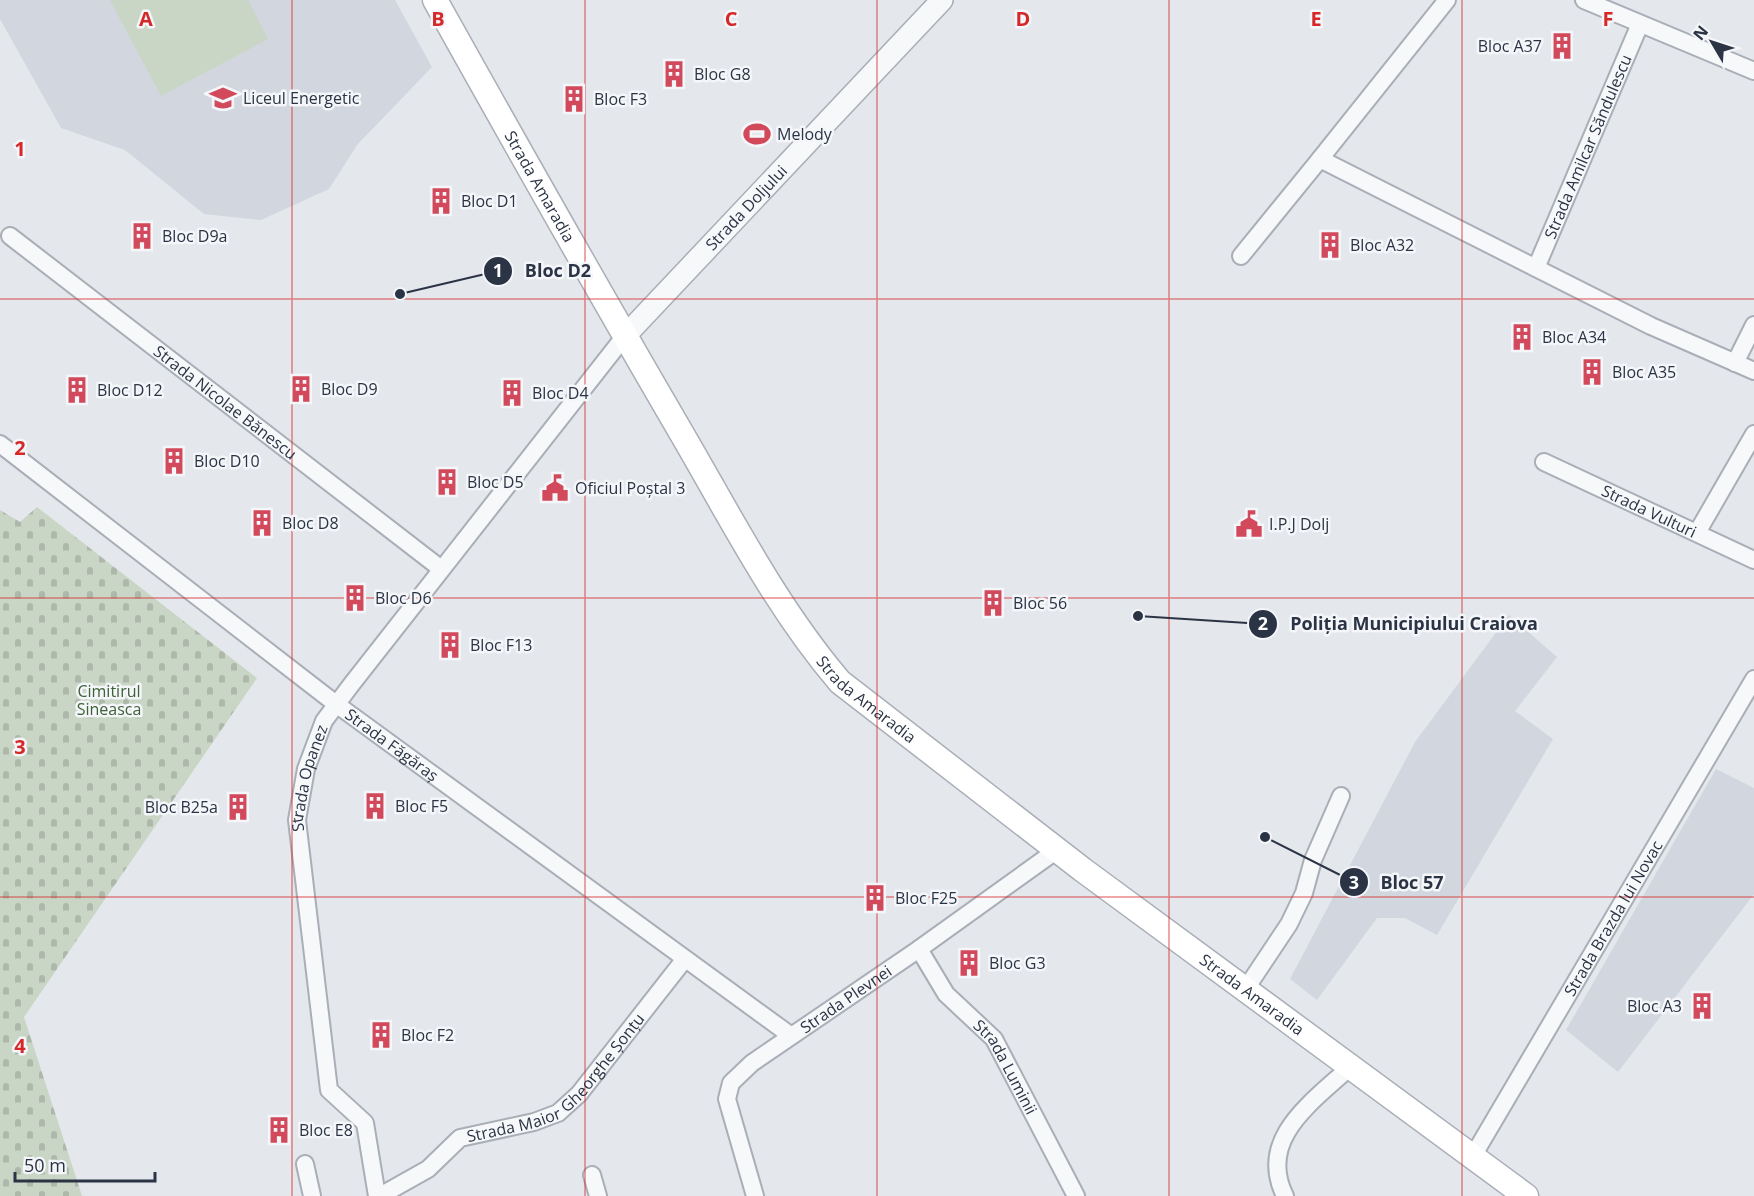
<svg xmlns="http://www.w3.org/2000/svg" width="1754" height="1196" font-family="'Open Sans',sans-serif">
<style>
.built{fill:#d2d6de}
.cemetery{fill:url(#cemetery-stones)}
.park{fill:#c9d6c5}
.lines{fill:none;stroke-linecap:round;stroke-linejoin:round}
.minor-casing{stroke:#a9aeb7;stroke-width:20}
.tertiary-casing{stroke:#a9aeb7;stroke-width:24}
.secondary-casing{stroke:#a9aeb7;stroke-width:27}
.minor{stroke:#f7f8fa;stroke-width:16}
.tertiary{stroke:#f7f8fa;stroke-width:21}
.secondary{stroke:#fff;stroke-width:24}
.grid{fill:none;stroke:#d62828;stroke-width:1.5;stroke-opacity:0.55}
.labels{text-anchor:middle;stroke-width:5;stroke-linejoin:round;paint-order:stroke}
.poi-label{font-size:16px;fill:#2b3445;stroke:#f4f6f9;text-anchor:start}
.street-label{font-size:16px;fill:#2b3445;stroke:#f4f6f9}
.park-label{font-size:16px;fill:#3f6138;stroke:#f4f6f9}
.grid-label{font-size:20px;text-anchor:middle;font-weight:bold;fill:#d62828;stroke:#f4f6f9;stroke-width:5;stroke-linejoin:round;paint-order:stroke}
.leader{fill:none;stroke:#2b3445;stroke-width:2}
.callout-dot{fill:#2b3445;stroke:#f4f6f9;stroke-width:2}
.mark-label{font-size:18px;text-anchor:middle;font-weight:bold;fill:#fff}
.callout-label{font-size:18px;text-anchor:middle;font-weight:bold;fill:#2b3445;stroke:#f4f6f9;stroke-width:5;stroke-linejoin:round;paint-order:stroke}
</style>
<defs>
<pattern id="cemetery-stones" width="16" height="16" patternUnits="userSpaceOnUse" patternTransform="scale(1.5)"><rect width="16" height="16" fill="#c9d6c5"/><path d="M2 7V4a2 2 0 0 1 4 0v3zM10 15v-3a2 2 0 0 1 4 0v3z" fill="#adb8ab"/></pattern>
</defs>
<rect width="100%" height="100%" fill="#e4e7ec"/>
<g class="built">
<path d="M0,0H395L432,67L357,145L329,189L261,220L204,214L125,150L61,128L0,19Z"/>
<path d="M1509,615L1557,657L1515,711L1553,739L1437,935L1405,918H1377L1317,1000L1290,979L1415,742Z"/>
<path d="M1716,769L1754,788V894L1618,1072L1566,1030Z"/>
</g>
<path class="cemetery" d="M37,507L257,678L24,1017L82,1196H0V510L20,522Z"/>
<path class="park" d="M110,0H248L268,39L161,96Z"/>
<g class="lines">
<defs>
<g id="minor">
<path d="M1584,0L1754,71"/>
<path d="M1320,159L1447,0"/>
<path id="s1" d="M10,236L440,568"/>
<path d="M1241,256L1320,159L1651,326L1754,371"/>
<path id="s2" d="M1536,268L1640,24"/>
<path d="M1735,363L1754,325"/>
<path id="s3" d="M0,444L336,704L790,1035"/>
<path id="s4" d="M1544,462L1754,560"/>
<path d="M1698,531L1754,434"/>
<path id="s5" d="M919,949L946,994L994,1039L1076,1196"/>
<path d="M1245,990L1289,924L1304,893L1313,860L1341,796"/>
<path id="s6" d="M1473,1156L1754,679"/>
<path d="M305,1164L312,1196"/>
<path d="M592,1175L598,1196"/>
<path id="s7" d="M377,1196L365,1123L329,1090L297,820L306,769L324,721L351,685L624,337"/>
<path id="s8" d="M380,1196L428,1169L460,1138L534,1122L558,1113L579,1094L684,960"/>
<path id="s9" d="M755,1196L727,1099L731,1083L752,1063L919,949L1057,850"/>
<path d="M1285,1196C1256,1138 1314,1101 1351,1066"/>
</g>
<g id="tertiary">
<path id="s10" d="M624,337L942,0"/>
</g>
<g id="secondary">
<path id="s11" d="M435,0C516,145 598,290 682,434C731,518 776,607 840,682L1083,870L1526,1196"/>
</g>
</defs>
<use href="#minor" class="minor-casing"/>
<use href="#tertiary" class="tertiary-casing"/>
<use href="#secondary" class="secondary-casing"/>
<use href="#minor" class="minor"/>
<use href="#tertiary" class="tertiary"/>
<use href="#secondary" class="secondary"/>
</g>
<path class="grid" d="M292,0V1196M585,0V1196M877,0V1196M1169,0V1196M1462,0V1196M0,299H1754M0,598H1754M0,897H1754"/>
<defs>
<symbol id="building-bare" viewBox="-9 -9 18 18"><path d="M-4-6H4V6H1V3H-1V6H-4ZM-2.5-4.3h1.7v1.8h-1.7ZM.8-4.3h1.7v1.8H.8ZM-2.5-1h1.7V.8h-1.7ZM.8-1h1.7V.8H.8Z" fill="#d1495b" stroke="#f4f6f9" stroke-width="2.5" paint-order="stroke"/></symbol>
<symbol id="school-bare" viewBox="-9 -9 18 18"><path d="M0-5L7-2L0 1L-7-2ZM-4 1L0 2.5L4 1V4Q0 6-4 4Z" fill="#d1495b" stroke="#f4f6f9" stroke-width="2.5" paint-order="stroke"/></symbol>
<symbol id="stadium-bare" viewBox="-9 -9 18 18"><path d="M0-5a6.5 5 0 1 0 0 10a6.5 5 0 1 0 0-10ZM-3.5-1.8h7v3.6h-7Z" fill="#d1495b" stroke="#f4f6f9" stroke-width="2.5" paint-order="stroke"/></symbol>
<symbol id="civic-bare" viewBox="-9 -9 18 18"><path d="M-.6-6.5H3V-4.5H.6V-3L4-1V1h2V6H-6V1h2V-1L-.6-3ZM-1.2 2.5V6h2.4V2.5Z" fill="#d1495b" stroke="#f4f6f9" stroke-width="2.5" paint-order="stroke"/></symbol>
</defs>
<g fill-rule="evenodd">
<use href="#building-bare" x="1543" y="27" width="38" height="38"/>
<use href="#building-bare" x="655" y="55" width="38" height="38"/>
<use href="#school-bare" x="204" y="79" width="38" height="38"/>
<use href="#building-bare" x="555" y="80" width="38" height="38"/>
<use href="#stadium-bare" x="738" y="115" width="38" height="38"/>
<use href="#building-bare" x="422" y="182" width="38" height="38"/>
<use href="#building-bare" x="123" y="217" width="38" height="38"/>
<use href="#building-bare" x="1311" y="226" width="38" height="38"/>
<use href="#building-bare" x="1503" y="318" width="38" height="38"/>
<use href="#building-bare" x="1573" y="353" width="38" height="38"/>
<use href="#building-bare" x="282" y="370" width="38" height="38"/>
<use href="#building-bare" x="58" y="371" width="38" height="38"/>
<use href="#building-bare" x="493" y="374" width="38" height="38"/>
<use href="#building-bare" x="155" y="442" width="38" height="38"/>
<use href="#building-bare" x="428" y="463" width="38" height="38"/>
<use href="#civic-bare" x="536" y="469" width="38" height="38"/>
<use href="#building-bare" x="243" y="504" width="38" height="38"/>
<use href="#civic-bare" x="1230" y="505" width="38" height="38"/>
<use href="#building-bare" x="336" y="579" width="38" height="38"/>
<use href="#building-bare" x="974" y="584" width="38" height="38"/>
<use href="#building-bare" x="431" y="626" width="38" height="38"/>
<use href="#building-bare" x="356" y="787" width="38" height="38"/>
<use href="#building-bare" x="219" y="788" width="38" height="38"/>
<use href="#building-bare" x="856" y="879" width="38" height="38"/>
<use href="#building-bare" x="950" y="944" width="38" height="38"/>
<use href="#building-bare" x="1683" y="987" width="38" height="38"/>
<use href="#building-bare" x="362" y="1016" width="38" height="38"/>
<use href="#building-bare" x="260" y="1111" width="38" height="38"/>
</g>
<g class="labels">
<g class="poi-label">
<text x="1542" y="52" text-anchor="end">Bloc A37</text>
<text x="694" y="80">Bloc G8</text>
<text x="243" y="104">Liceul Energetic</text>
<text x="594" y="105">Bloc F3</text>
<text x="777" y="140">Melody</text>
<text x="461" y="207">Bloc D1</text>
<text x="162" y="242">Bloc D9a</text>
<text x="1350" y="251">Bloc A32</text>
<text x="1542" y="343">Bloc A34</text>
<text x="1612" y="378">Bloc A35</text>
<text x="321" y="395">Bloc D9</text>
<text x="97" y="396">Bloc D12</text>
<text x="532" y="399">Bloc D4</text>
<text x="194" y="467">Bloc D10</text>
<text x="467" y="488">Bloc D5</text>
<text x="575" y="494">Oficiul Poștal 3</text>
<text x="282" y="529">Bloc D8</text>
<text x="1269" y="530">I.P.J Dolj</text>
<text x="375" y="604">Bloc D6</text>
<text x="1013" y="609">Bloc 56</text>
<text x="470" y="651">Bloc F13</text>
<text x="395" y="812">Bloc F5</text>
<text x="218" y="813" text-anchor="end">Bloc B25a</text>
<text x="895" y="904">Bloc F25</text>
<text x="989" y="969">Bloc G3</text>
<text x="1682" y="1012" text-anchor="end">Bloc A3</text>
<text x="401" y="1041">Bloc F2</text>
<text x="299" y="1136">Bloc E8</text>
</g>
<g class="street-label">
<text dy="6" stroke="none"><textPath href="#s2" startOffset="132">Strada Amilcar Săndulescu</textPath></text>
<text dy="6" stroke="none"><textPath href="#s11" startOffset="214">Strada Amaradia</textPath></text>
<text dy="6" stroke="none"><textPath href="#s10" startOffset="178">Strada Doljului</textPath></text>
<text dy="6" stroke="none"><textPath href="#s1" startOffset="272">Strada Nicolae Bănescu</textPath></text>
<text dy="6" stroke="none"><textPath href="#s4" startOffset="116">Strada Vulturi</textPath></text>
<text dy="6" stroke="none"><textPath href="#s11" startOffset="825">Strada Amaradia</textPath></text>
<text dy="6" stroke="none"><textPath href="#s3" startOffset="494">Strada Făgăraș</textPath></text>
<text dy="6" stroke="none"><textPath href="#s7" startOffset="438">Strada Opanez</textPath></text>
<text dy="6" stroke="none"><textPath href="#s6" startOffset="276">Strada Brazda lui Novac</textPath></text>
<text dy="6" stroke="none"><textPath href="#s11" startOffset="1311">Strada Amaradia</textPath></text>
<text dy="6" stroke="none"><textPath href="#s9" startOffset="260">Strada Plevnei</textPath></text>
<text dy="6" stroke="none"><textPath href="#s5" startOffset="148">Strada Luminii</textPath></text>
<text dy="6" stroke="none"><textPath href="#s8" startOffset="218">Strada Maior Gheorghe Șonțu</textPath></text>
</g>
<g class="park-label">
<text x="109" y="697">Cimitirul<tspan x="109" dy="18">Sineasca</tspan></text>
</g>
</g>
<g class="grid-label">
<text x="146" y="26">A</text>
<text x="438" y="26">B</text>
<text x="731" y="26">C</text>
<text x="1023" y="26">D</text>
<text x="1316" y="26">E</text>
<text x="1608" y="26">F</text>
<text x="20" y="156">1</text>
<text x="20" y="455">2</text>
<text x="20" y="754">3</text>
<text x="20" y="1053">4</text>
</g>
<path class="leader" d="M400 294L498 271M1138 616L1263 624M1265 837L1354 882"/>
<g class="callout-dot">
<circle cx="400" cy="294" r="6"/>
<circle cx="1138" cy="616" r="6"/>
<circle cx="1265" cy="837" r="6"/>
<circle cx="498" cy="271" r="15"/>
<circle cx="1263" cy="624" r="15"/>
<circle cx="1354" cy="882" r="15"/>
</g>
<g class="mark-label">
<text x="498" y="277">1</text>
<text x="1263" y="630">2</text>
<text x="1354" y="889">3</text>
</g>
<g class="callout-label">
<text x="558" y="277">Bloc D2</text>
<text x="1414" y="630">Poliția Municipiului Craiova</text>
<text x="1412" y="889">Bloc 57</text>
</g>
<g transform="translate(1712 42) rotate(309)" stroke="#f4f6f9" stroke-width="4.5" paint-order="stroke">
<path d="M0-4.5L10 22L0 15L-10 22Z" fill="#2b3445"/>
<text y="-9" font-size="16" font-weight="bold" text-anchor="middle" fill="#2b3445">N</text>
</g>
<path d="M15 1172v9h140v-9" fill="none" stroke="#2b3445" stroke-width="3"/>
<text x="24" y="1172" font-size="18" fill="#2b3445" stroke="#f4f6f9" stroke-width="4.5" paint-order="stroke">50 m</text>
</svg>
